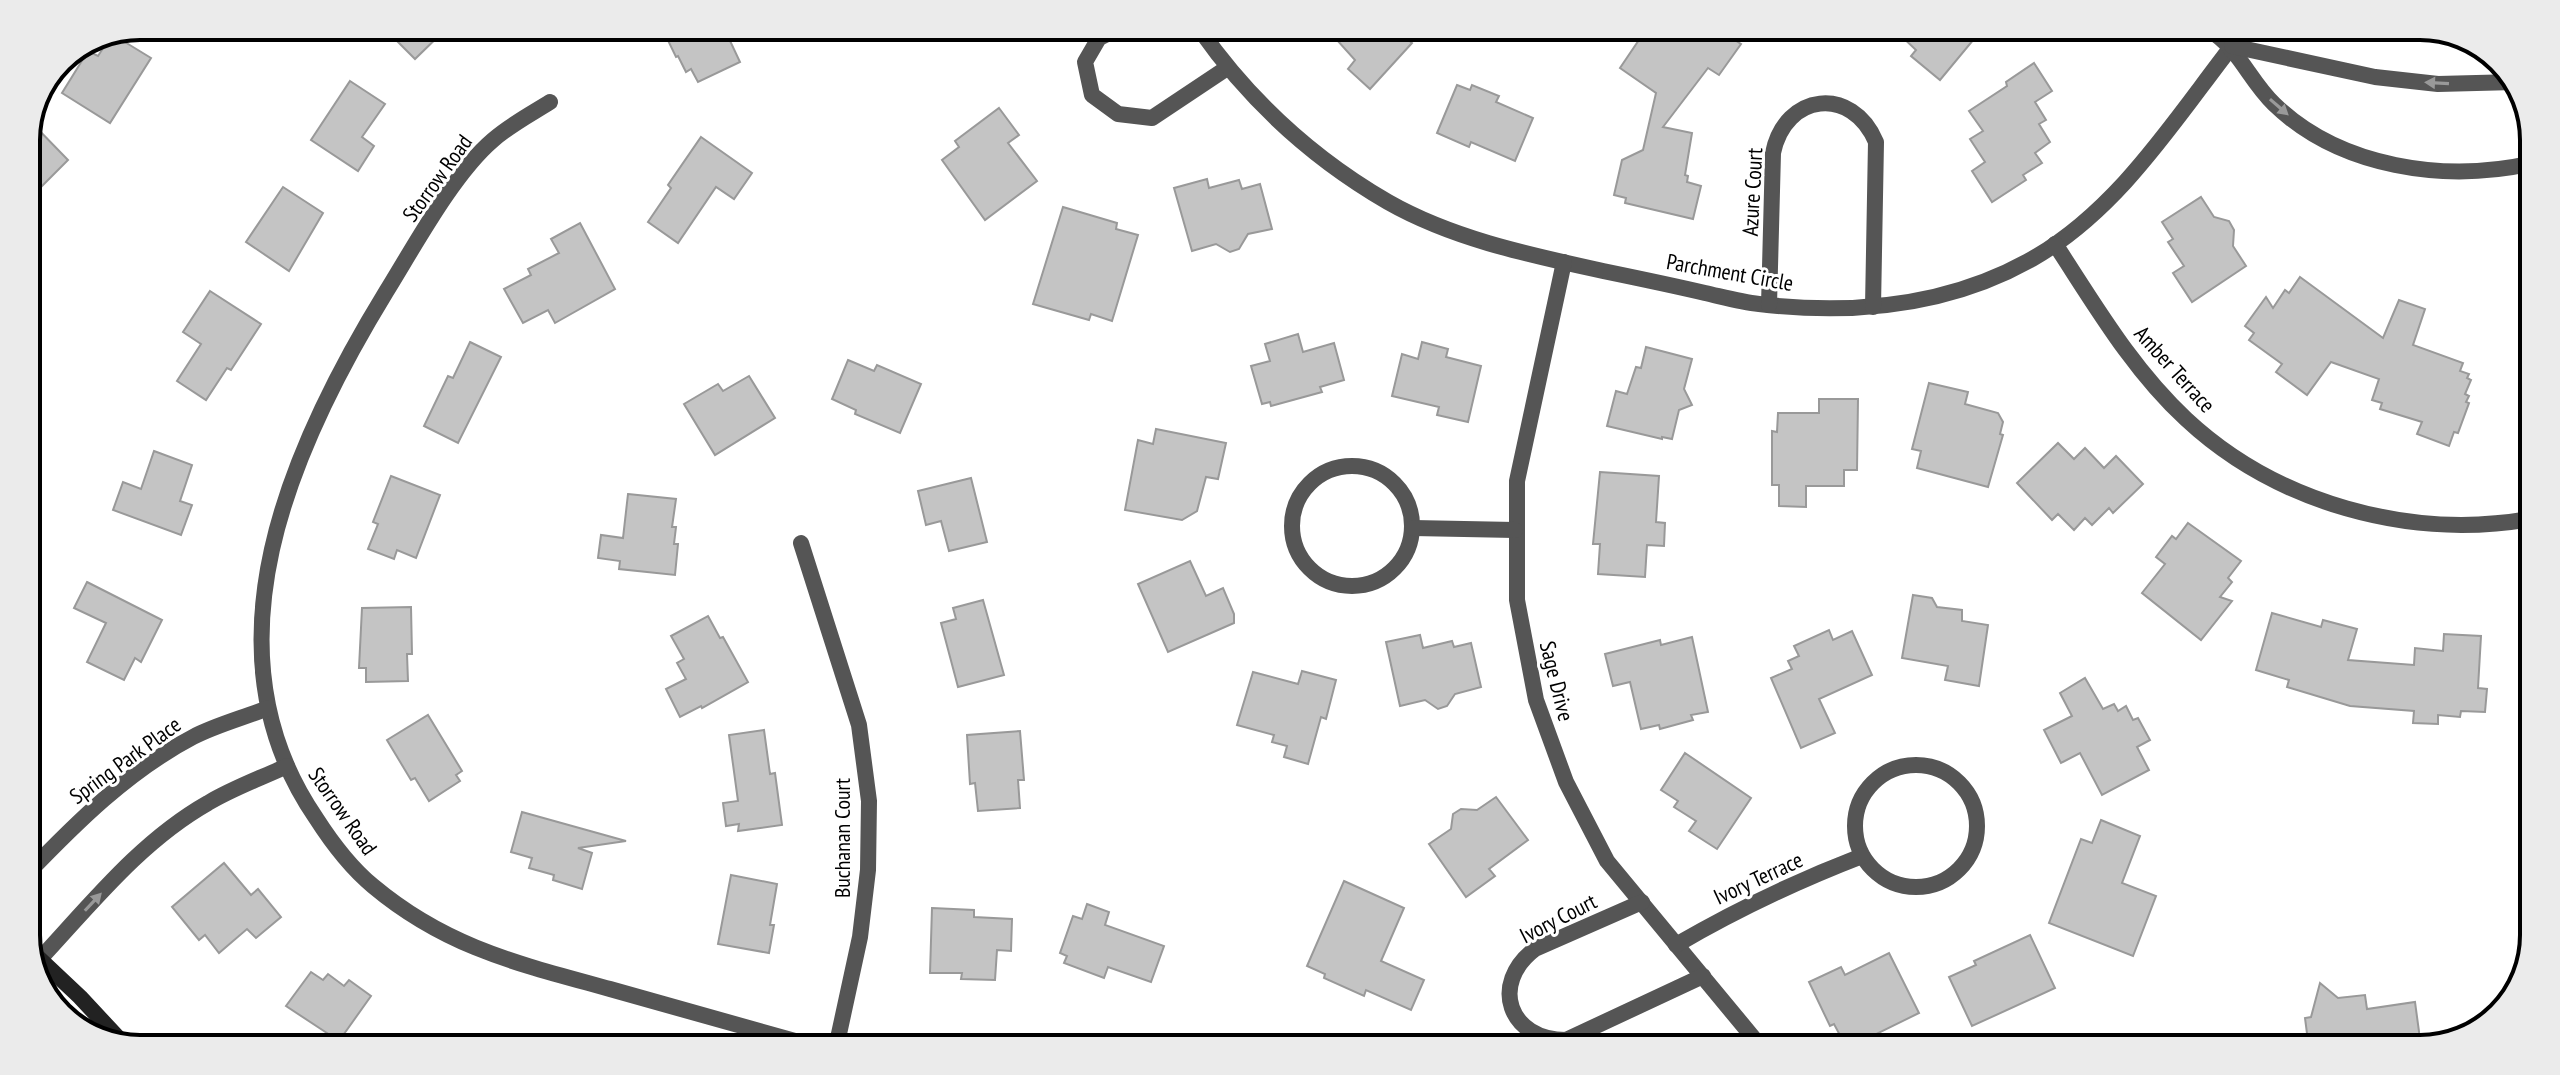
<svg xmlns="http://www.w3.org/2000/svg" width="2560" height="1075" font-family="'PT Sans Narrow',sans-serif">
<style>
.building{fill:#c4c4c4;stroke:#999;stroke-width:2}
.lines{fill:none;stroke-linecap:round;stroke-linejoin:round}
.street{stroke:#555;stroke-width:16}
.secondary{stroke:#222;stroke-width:16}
.oneway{fill:#999}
.labels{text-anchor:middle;stroke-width:6;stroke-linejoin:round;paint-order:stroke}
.street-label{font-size:22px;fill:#000;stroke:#fff}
.rim{fill:none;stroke:#000;stroke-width:4}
</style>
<rect width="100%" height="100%" fill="#fff"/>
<g class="building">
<path d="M383,27H448L415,59Z"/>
<path d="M662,28H724L740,62L698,82L691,69L686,72L678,56L676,57Z"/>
<path d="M1328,30L1398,31L1412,43L1370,89L1348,69L1355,60Z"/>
<path d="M1645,31L1722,32L1741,44L1719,75L1708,68L1663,127L1692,133L1685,175L1688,176L1687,182L1701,186L1693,219L1625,203L1626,198L1614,195L1622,160L1643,150L1656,93L1620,68Z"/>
<path d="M1897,32L1953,33H1979L1940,80L1911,56L1916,50Z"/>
<path d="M115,36L151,58L110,123L62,93L88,51L98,56L109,39Z"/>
<path d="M2034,63L2052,91L2035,102L2046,120L2039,124L2050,142L2035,153L2042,163L2023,175L2026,180L1992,202L1972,171L1985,162L1970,139L1983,131L1969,111L2007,86L2006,82Z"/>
<path d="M350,81L385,104L362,137L374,146L358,171L311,140Z"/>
<path d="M1457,85L1470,90L1472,85L1499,96L1496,102L1533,118L1515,161L1471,142L1469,147L1437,133Z"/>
<path d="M999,108L1019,135L1008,143L1037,181L985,220L942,160L959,147L955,141Z"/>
<path d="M31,122L68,160L26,202V133Z"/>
<path d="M701,137L752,173L734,199L716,187L678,243L648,222L671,188L668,185Z"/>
<path d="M1207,179L1209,188L1239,180L1242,189L1260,184L1272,229L1248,234L1239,249L1230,252L1216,244L1192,251L1174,188Z"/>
<path d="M283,187L323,213L289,271L246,242Z"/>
<path d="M2201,197L2214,217L2229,221L2234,230L2233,246L2246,266L2192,302L2173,273L2184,266L2168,242L2173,239L2162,222Z"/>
<path d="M1063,207L1117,223L1116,229L1138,235L1112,321L1091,314L1089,320L1033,304Z"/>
<path d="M580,223L615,289L555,323L548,310L523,323L504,289L531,275L528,269L559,253L551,239Z"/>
<path d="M2300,277L2383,338L2399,300L2425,309L2413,345L2463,363L2460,371L2469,374L2467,378L2471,380L2465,394L2469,396L2466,402L2469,403L2458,433L2454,432L2449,446L2417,434L2422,422L2380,409L2382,403L2372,400L2379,379L2331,362L2307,395L2276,372L2282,364L2249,340L2254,333L2245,326L2266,297L2273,308L2285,290L2289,293Z"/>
<path d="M210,291L261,324L231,370L227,368L206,400L177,381L201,344L183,332Z"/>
<path d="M1298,334L1303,352L1334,343L1344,380L1320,387L1322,392L1271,406L1270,402L1262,404L1251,366L1270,361L1265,344Z"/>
<path d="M470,342L501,357L458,443L424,426L448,376L453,378Z"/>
<path d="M1422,342L1448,349L1446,357L1481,366L1468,422L1437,415L1439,407L1392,396L1402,354L1418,359Z"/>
<path d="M1646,347L1692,359L1684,389L1692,405L1679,410L1672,439L1662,437V439L1607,426L1616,391L1627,394L1636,367L1641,368Z"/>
<path d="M848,360L874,371L877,365L921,384L900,433L855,414L856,410L832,399Z"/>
<path d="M749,376L775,418L715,455L684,404L718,384L723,391Z"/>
<path d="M1929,383L1968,392L1965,404L1998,413L2003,422L2000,434L2003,435L1988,487L1917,468L1921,451L1912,449Z"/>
<path d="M1819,399H1858L1857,470H1844V486H1806V507L1779,506V485H1772V431L1777,432L1778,413H1819Z"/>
<path d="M1156,429L1226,443L1218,479L1206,477L1197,511L1182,520L1125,510L1138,440L1153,444Z"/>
<path d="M2058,443L2074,459L2085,448L2104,468L2116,456L2143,484L2113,513L2109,508L2092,525L2085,518L2074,530L2058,514L2052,520L2017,483Z"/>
<path d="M154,451L192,465L180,501L192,505L181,535L113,510L123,482L141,489Z"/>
<path d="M1600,472L1659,476L1656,522L1665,523L1664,546L1647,545L1645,577L1598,574L1600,544H1593Z"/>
<path d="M391,476L440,495L416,558L397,550L394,559L368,549L378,524L373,522Z"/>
<path d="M971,478L987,542L949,551L941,521L926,525L918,491Z"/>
<path d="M628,494L676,499L672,527H676L674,544H678L675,575L619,569L620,561L598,558L601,535L623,538Z"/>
<path d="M2188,523L2241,561L2228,578L2232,582L2220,597L2232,601L2201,640L2142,593L2165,564L2156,557L2172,536L2176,539Z"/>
<path d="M1190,561L1206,596L1223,588L1234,614V623L1168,652L1138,584Z"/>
<path d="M87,582L162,620L141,662L135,658L124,680L87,662L106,623L74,608Z"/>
<path d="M1913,595L1932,598L1937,607L1962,610V621L1988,625L1979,686L1945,680L1948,666L1902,658Z"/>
<path d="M983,600L1004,675L958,687L941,623L956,619L953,608Z"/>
<path d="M411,607L412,654H407L408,681L366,682V668H359L362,608Z"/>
<path d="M2272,613L2321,627L2323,620L2357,629L2348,660L2414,665L2415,648L2443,651L2444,634L2481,636L2478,688L2487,689L2485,712L2461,711L2460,717L2438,715V724L2413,723L2414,711L2350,706L2287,687L2289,680L2256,670Z"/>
<path d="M708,616L720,638L723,637L748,682L702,708L701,706L680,717L666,689L686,679L677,663L684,659L671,636Z"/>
<path d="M1829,630L1833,640L1852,631L1872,675L1819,699L1835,733L1801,748L1771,678L1792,669L1788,661L1799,656L1794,646Z"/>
<path d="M1420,635L1423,648L1452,641L1454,647L1471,643L1481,687L1455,694L1447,706L1438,709L1425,700L1400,706L1386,642Z"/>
<path d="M1692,637L1708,712L1691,715L1693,720L1660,729L1659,725L1641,729L1630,682L1613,686L1605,654L1660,640L1661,645Z"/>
<path d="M1302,671L1336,680L1326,719L1321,717L1308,764L1284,757L1287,746L1272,742L1274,735L1237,725L1253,672L1298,684Z"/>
<path d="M2085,678L2103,709L2114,704L2118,711L2126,706L2133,720L2138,718L2150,740L2137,747L2149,770L2102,795L2080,753L2061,763L2044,730L2072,716L2060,693Z"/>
<path d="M428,715L462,771L456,775L460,781L429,801L415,778L411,780L387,740Z"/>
<path d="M764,730L770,774L775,773L782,825L738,831L739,824L726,826L723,803L738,801L729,735Z"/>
<path d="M1020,731L1024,780H1018L1020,808L978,811L975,783L970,784L967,735Z"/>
<path d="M1685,753L1751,798L1717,849L1689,831L1696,821L1674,807L1678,801L1661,790Z"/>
<path d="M1496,797L1528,840L1489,869L1495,876L1466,897L1429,844L1451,829L1453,814L1461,809L1477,810Z"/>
<path d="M522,812L626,841L578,848L592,853L582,889L553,880L554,875L529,868L532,858L511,852Z"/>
<path d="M2101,820L2140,836L2122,883L2156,896L2133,956L2049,923L2081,839L2092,843Z"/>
<path d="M224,863L251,895L258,889L281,917L256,938L247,929L219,953L205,935L199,940L172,907Z"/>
<path d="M731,875L777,884L770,925H774L769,953L718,944Z"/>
<path d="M1344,881L1404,908L1381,961L1424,980L1411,1010L1366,990L1364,996L1324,978L1325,974L1307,966Z"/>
<path d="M1087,904L1109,912L1105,925L1164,946L1151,982L1108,967L1104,978L1064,963L1067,956L1060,953L1073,916L1082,919Z"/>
<path d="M932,908L974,910V917L1012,919L1011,951L997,950L995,980L961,979L962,973H930Z"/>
<path d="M2030,935L2055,988L1972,1026L1949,977L1976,965L1974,961Z"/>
<path d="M1889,953L1919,1013L1850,1047L1846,1038L1842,1039L1834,1024L1830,1026L1809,982L1841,967L1845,975Z"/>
<path d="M311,972L323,980L328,974L344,986L349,980L371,996L339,1041L286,1006Z"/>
<path d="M2320,983L2338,998L2365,995L2367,1009L2415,1002L2420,1039L2369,1045V1049H2309L2305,1018L2311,1017Z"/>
</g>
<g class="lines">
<g class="street">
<path d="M1115,30L1099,38L1085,62L1092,95L1118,114L1152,118L1227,68"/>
<path d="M1200,30C1250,101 1312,158 1388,202C1453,239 1530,255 1603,271C1637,278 1671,285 1705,293C1723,297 1741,302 1759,304C1852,315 1949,306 2032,259C2118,210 2173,122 2232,46"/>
<path d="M2215,34C2240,52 2251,82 2274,104C2340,168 2445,183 2533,163"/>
<path d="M2232,46L2375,77L2438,84L2515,82"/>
<path d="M550,102C531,114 510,125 493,140C453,174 414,247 386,292C291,447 200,649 316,818C332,843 350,867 373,886C447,948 520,964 610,989C674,1007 738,1025 802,1043"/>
<path d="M2055,244C2095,305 2132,369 2186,419C2276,503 2409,540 2530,519"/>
<path d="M1564,262L1517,481V600L1536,700L1566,782L1607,861L1761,1047"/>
<path d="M1769,305L1773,153C1785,93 1852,85 1876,142L1873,307"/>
<circle cx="1352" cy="526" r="60"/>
<path d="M1413,528L1515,530"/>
<path d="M801,543L859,725L869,801L868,870L860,937L837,1043"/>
<circle cx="1916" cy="826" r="61"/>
<path d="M26,875C76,823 128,771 193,737C216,725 243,718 268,708"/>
<path d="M1642,902L1535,949C1489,984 1509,1040 1566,1040L1703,976"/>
<path d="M1676,945C1736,910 1797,881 1862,856"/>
<path d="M40,959C92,903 141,841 208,803C233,788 261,778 287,766"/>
</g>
<path class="secondary" d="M28,948L80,997L121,1041"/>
</g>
<defs><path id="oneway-solid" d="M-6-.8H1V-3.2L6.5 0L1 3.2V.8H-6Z" transform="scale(2)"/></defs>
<g class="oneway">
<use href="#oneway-solid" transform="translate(2437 83) rotate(-177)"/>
<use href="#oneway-solid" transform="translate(2279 107) rotate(41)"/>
<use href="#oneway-solid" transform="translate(93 902) rotate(-47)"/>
</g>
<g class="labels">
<g class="street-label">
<text transform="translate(437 178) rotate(-54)" y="8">Storrow Road</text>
<text transform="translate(1752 192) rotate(-87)" y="8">Azure Court</text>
<text transform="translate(1730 272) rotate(10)" y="8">Parchment Circle</text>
<text transform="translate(2175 369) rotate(48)" y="8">Amber Terrace</text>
<text transform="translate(1557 681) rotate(76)" y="8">Sage Drive</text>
<text transform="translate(125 760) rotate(-36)" y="8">Spring Park Place</text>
<text transform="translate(343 811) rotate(55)" y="8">Storrow Road</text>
<text transform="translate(842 838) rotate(-90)" y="8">Buchanan Court</text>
<text transform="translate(1758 878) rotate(-25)" y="8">Ivory Terrace</text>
<text transform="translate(1558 918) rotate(-27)" y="8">Ivory Court</text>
</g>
</g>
<path d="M0 0H2560V1075H0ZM140 40H2420A100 100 0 0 1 2520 140V935A100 100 0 0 1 2420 1035H140A100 100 0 0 1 40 935V140A100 100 0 0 1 140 40Z" fill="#ebebeb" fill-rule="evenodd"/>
<path class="rim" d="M140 40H2420A100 100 0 0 1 2520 140V935A100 100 0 0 1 2420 1035H140A100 100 0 0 1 40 935V140A100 100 0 0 1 140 40Z"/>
</svg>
